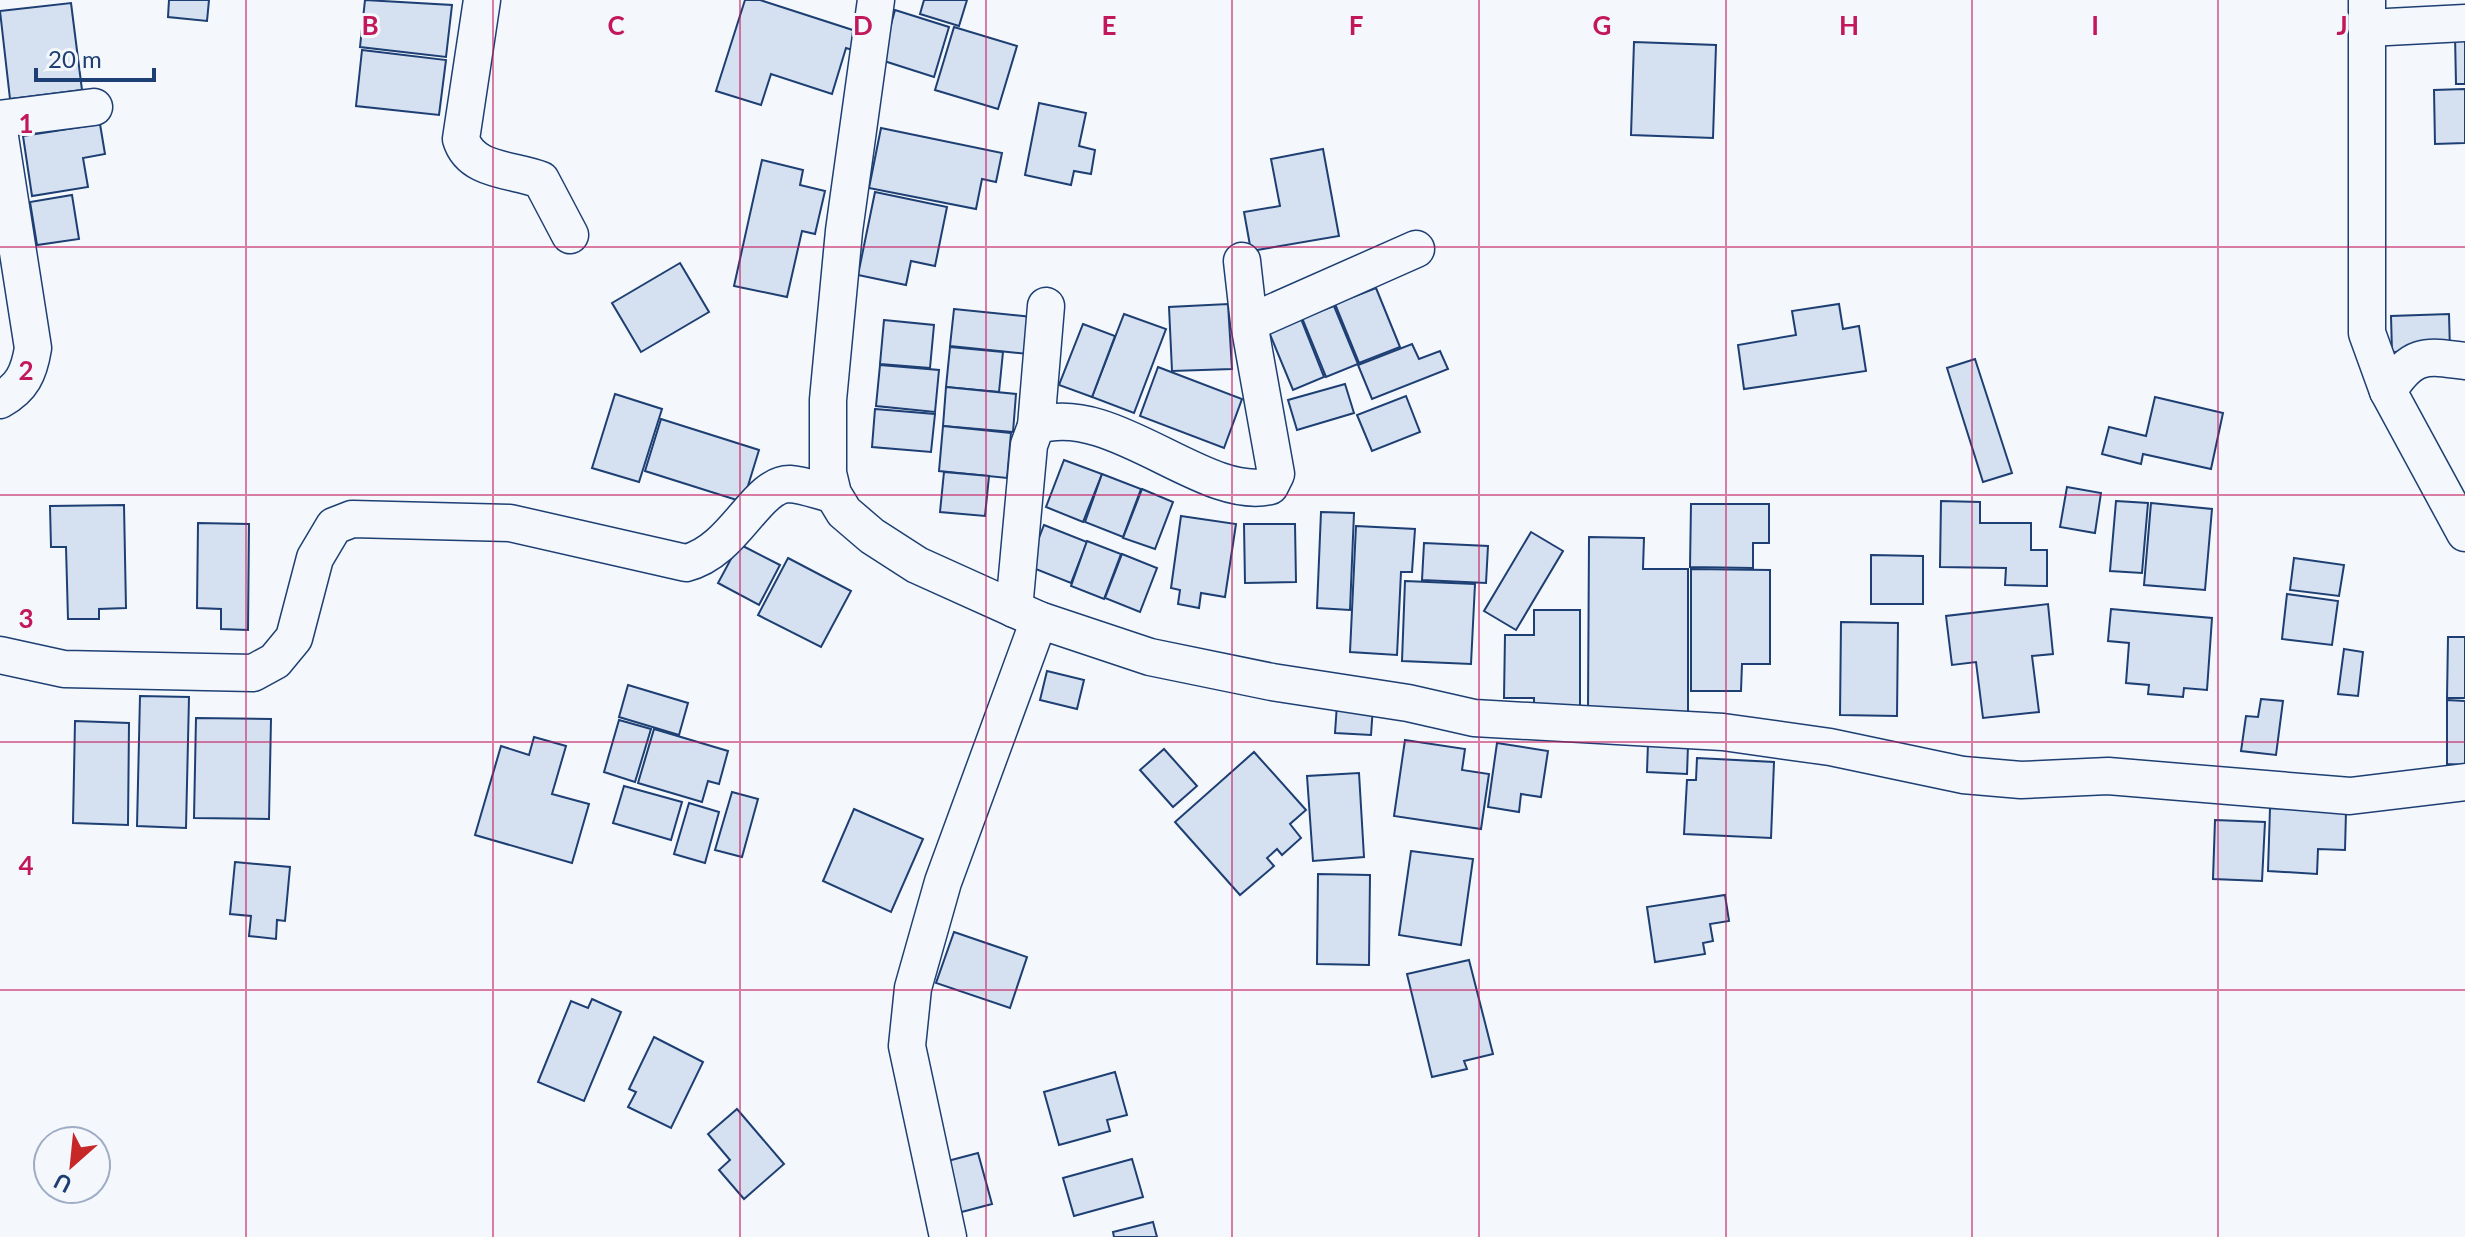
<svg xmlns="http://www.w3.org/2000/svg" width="2465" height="1237" font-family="Lato,sans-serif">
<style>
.building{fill:#d5e0f0;stroke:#1d3f73;stroke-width:2}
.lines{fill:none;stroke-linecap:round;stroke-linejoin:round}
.street-casing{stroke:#1d3f73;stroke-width:39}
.street{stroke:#f4f7fb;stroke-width:36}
.grid{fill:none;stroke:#c2185b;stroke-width:2;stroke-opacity:0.55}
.grid-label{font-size:26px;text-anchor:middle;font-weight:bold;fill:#c2185b;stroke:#f4f7fb;stroke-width:6;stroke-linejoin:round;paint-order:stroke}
</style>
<rect width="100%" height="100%" fill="#f4f7fb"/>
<g class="building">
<path d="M169,0H209L207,21L168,17Z"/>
<path d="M365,0L452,5L446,57L360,47Z"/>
<path d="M745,0H760L865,34L859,52L846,48L832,94L771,74L761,105L716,91Z"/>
<path d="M924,0H967L959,26L920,14Z"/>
<path d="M71,3L82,90L10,99L0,11Z"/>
<path d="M895,10L949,27L934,77L881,60Z"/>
<path d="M954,27L1017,46L998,109L935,90Z"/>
<path d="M2455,35H2465V84H2456Z"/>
<path d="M1634,42L1716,45L1713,138L1631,135Z"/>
<path d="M362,50L446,60L439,115L356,106Z"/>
<path d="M2465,89V143L2435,144L2434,90Z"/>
<path d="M1039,103L1086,113L1079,146L1095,150L1091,174L1074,171L1071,185L1025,175Z"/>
<path d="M100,124L105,154L83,158L88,187L32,196L23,136Z"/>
<path d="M881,128L1002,153L996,182L982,179L976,209L869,188Z"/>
<path d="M1323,149L1339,236L1251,251L1244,212L1280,206L1271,159Z"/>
<path d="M762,160L803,170L800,185L825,191L815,234L802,231L787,297L734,286Z"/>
<path d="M875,192L947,207L935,266L911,261L906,285L858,275Z"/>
<path d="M72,195L79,239L37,245L30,202Z"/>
<path d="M680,263L709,312L641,352L612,303Z"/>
<path d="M1376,288L1400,347L1359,363L1335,304Z"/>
<path d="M1228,304L1232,369L1172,371L1169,307Z"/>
<path d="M1839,304L1843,329L1859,326L1866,371L1744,389L1738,345L1796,335L1792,311Z"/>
<path d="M1334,306L1358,364L1326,377L1302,318Z"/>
<path d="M954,309L1032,317L1028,354L950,346Z"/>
<path d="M1124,314L1166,329L1134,413L1092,397Z"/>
<path d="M2449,314L2450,351L2392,352L2391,316Z"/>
<path d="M1301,319L1324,377L1293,390L1269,332Z"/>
<path d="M884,320L934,325L930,368L880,364Z"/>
<path d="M1083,324L1115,336L1092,397L1059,385Z"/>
<path d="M1412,344L1419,359L1440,351L1448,369L1372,399L1358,365Z"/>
<path d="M950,347L1003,352L999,392L946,387Z"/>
<path d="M1975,359L2012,473L1983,482L1947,368Z"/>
<path d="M880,365L939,370L935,412L876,406Z"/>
<path d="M1158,367L1242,399L1224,448L1140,416Z"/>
<path d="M1345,384L1354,413L1297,430L1288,400Z"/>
<path d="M946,387L1016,394L1013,432L943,426Z"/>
<path d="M615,394L662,409L639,482L592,468Z"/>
<path d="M1406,396L1420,432L1372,451L1357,415Z"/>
<path d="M2155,397L2223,413L2211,469L2143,454L2141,464L2102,454L2109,427L2146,436Z"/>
<path d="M875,409L935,414L931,452L872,447Z"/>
<path d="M661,419L759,450L743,502L645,471Z"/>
<path d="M943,426L1011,433L1007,478L939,471Z"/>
<path d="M1064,460L1102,474L1083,522L1046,507Z"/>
<path d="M944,472L989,476L985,516L940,512Z"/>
<path d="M1102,474L1141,489L1123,537L1085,522Z"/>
<path d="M2067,487L2101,493L2095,533L2060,527Z"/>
<path d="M1142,489L1173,502L1155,549L1123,538Z"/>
<path d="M1941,501L1980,502V523H2031V550H2047V586L2005,585L2006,568L1940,567Z"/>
<path d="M2116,501L2148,503L2142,573L2110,571Z"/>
<path d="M2151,503L2212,509L2205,590L2144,585Z"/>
<path d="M1691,504H1769V543H1753V568L1690,567Z"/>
<path d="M124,505L126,608L99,609V619H68L66,547H51L50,506Z"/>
<path d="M1321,512L1354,513L1350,610L1317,608Z"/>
<path d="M1181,516L1236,524L1225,597L1201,593L1199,608L1178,604L1180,590L1171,588Z"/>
<path d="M198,523L249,524L248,630L221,629V609L197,608Z"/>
<path d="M1244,524H1295L1296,582L1245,583Z"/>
<path d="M1044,525L1087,542L1071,583L1028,566Z"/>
<path d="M1356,526L1415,529L1412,572H1401L1397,655L1350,652Z"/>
<path d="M1531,532L1563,551L1516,630L1484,611Z"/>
<path d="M1589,537L1644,538L1643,569H1688V712L1588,711Z"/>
<path d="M1087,541L1121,554L1104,599L1071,586Z"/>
<path d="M1424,543L1488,546L1486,583L1422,580Z"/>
<path d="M739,544L780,565L759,605L718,583Z"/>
<path d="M1122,554L1157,568L1140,612L1105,598Z"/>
<path d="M1871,555L1923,556V604H1871Z"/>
<path d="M788,558L851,591L821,647L758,615Z"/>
<path d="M2294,558L2344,565L2339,596L2290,590Z"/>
<path d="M1691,569L1770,570V664H1742L1741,691H1691Z"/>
<path d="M1405,581L1475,584L1471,664L1402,661Z"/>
<path d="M2287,594L2338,601L2332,645L2282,639Z"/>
<path d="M2048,604L2053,654L2032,656L2039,712L1983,718L1976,662L1952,665L1946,616Z"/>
<path d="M2111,609L2212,618L2207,690L2184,688L2183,697L2148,694L2149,685L2126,683L2129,643L2108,641Z"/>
<path d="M1534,610H1580V715L1534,714V698H1504L1505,635H1534Z"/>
<path d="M1841,622L1898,623L1897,716L1840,715Z"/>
<path d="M2448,637H2465V698H2447Z"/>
<path d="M2344,649L2363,652L2358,696L2338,694Z"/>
<path d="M1047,671L1084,680L1077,709L1040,700Z"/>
<path d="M628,685L688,703L679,735L619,717Z"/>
<path d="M140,696L189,697L186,828L137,826Z"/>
<path d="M2261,699L2283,701L2276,755L2241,751L2246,716L2258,717Z"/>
<path d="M2447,700L2465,701V765L2447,764Z"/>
<path d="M1337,704L1373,706L1371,735L1335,733Z"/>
<path d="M196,718L271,719L269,819L194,818Z"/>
<path d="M619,720L651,729L635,782L604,772Z"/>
<path d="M75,721L129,723L128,825L73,823Z"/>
<path d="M654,729L728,751L719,784L708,781L702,802L638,783Z"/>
<path d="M534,737L566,746L552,794L589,804L572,863L475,835L501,746L529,755Z"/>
<path d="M1405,740L1465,749L1462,770L1489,774L1481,829L1394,816Z"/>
<path d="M1497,743L1548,751L1541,797L1521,794L1519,812L1488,807Z"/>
<path d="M1648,743L1688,745L1687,774L1647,772Z"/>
<path d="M1164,749L1197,786L1173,807L1140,770Z"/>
<path d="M1254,752L1306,810L1290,824L1301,838L1282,855L1277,849L1267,858L1274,866L1240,895L1175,822Z"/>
<path d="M1697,758L1774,762L1771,838L1684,834L1687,780H1696Z"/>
<path d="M1359,773L1364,857L1313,861L1307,776Z"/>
<path d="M624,786L682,802L671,840L613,823Z"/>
<path d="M732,792L758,799L742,857L715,850Z"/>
<path d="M689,803L719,812L705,863L674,854Z"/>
<path d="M2270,808L2346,811L2345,850L2318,849L2317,874L2268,871Z"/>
<path d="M854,809L923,839L891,912L823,881Z"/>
<path d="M2215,820L2265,822L2262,881L2213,879Z"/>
<path d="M1411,851L1473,859L1461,945L1399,935Z"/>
<path d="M235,862L290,867L285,921L277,920L276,939L249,936L251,916L230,914Z"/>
<path d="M1318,874L1370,875L1369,965L1317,964Z"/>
<path d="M1725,895L1729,921L1710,924L1713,941L1703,943L1705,954L1655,962L1647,907Z"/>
<path d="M954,932L1027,957L1010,1008L936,983Z"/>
<path d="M1469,960L1493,1054L1464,1061L1467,1069L1432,1077L1407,974Z"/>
<path d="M592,999L621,1012L584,1101L538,1082L571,1001L588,1008Z"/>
<path d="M654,1037L703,1062L671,1128L628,1107L636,1092L629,1089Z"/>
<path d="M1115,1072L1127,1115L1107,1120L1110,1131L1059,1145L1044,1092Z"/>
<path d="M737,1109L784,1164L744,1199L719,1170L730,1160L708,1134Z"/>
<path d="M978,1153L992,1204L954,1214L940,1163Z"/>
<path d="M1132,1159L1143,1197L1074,1216L1063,1178Z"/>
<path d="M1153,1222L1157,1237H1114L1113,1232Z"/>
</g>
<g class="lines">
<defs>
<g id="street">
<path d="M482,0L461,139C471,172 513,169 541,180L570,235"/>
<path d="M876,0L844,231L828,400V473L833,494L844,512L872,536L917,565L1039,620L1150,657L1272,682L1408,703L1474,718L1723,732L1830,747L1963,775L2021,780L2108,776L2350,796L2465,782"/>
<path d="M2367,0V333L2388,391L2465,533"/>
<path d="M2368,28L2465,23"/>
<path d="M0,119L94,107"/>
<path d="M0,137L33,348C29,373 22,388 0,400"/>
<path d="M1249,323L1416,249"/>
<path d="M2388,391C2412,354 2423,355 2465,361"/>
<path d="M1036,426L1046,306"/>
<path d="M1014,609L1029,445L1036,426C1111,400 1204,502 1270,486L1276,474L1249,323L1242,261"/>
<path d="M0,655L64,669L253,673L275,661L294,638L315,558L334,526L352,519L510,523L686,563C735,551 756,483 790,484C804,485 819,491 833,494"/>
<path d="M948,1237L907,1046L913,988L943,882L1039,620"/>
</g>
</defs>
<use href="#street" class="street-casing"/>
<use href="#street" class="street"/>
</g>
<path class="grid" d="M246,0V1237M493,0V1237M740,0V1237M986,0V1237M1232,0V1237M1479,0V1237M1726,0V1237M1972,0V1237M2218,0V1237M0,247H2465M0,495H2465M0,742H2465M0,990H2465"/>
<g class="grid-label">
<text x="370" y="35">B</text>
<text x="616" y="35">C</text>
<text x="863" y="35">D</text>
<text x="1109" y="35">E</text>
<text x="1356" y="35">F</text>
<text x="1602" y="35">G</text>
<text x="1849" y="35">H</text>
<text x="2095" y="35">I</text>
<text x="2342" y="35">J</text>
<text x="26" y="133">1</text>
<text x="26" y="380">2</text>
<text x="26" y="628">3</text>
<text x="26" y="875">4</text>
</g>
<g transform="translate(72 1165) rotate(207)"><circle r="38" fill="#f4f7fb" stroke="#9eadc5" stroke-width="2"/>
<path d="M0-6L14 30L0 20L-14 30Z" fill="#c62828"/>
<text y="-12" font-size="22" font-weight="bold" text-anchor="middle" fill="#1d3f73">U</text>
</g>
<path d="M36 68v12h118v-12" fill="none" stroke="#1d3f73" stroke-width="4"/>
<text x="48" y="68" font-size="24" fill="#1d3f73" stroke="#f4f7fb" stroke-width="6" paint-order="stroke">20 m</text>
</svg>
